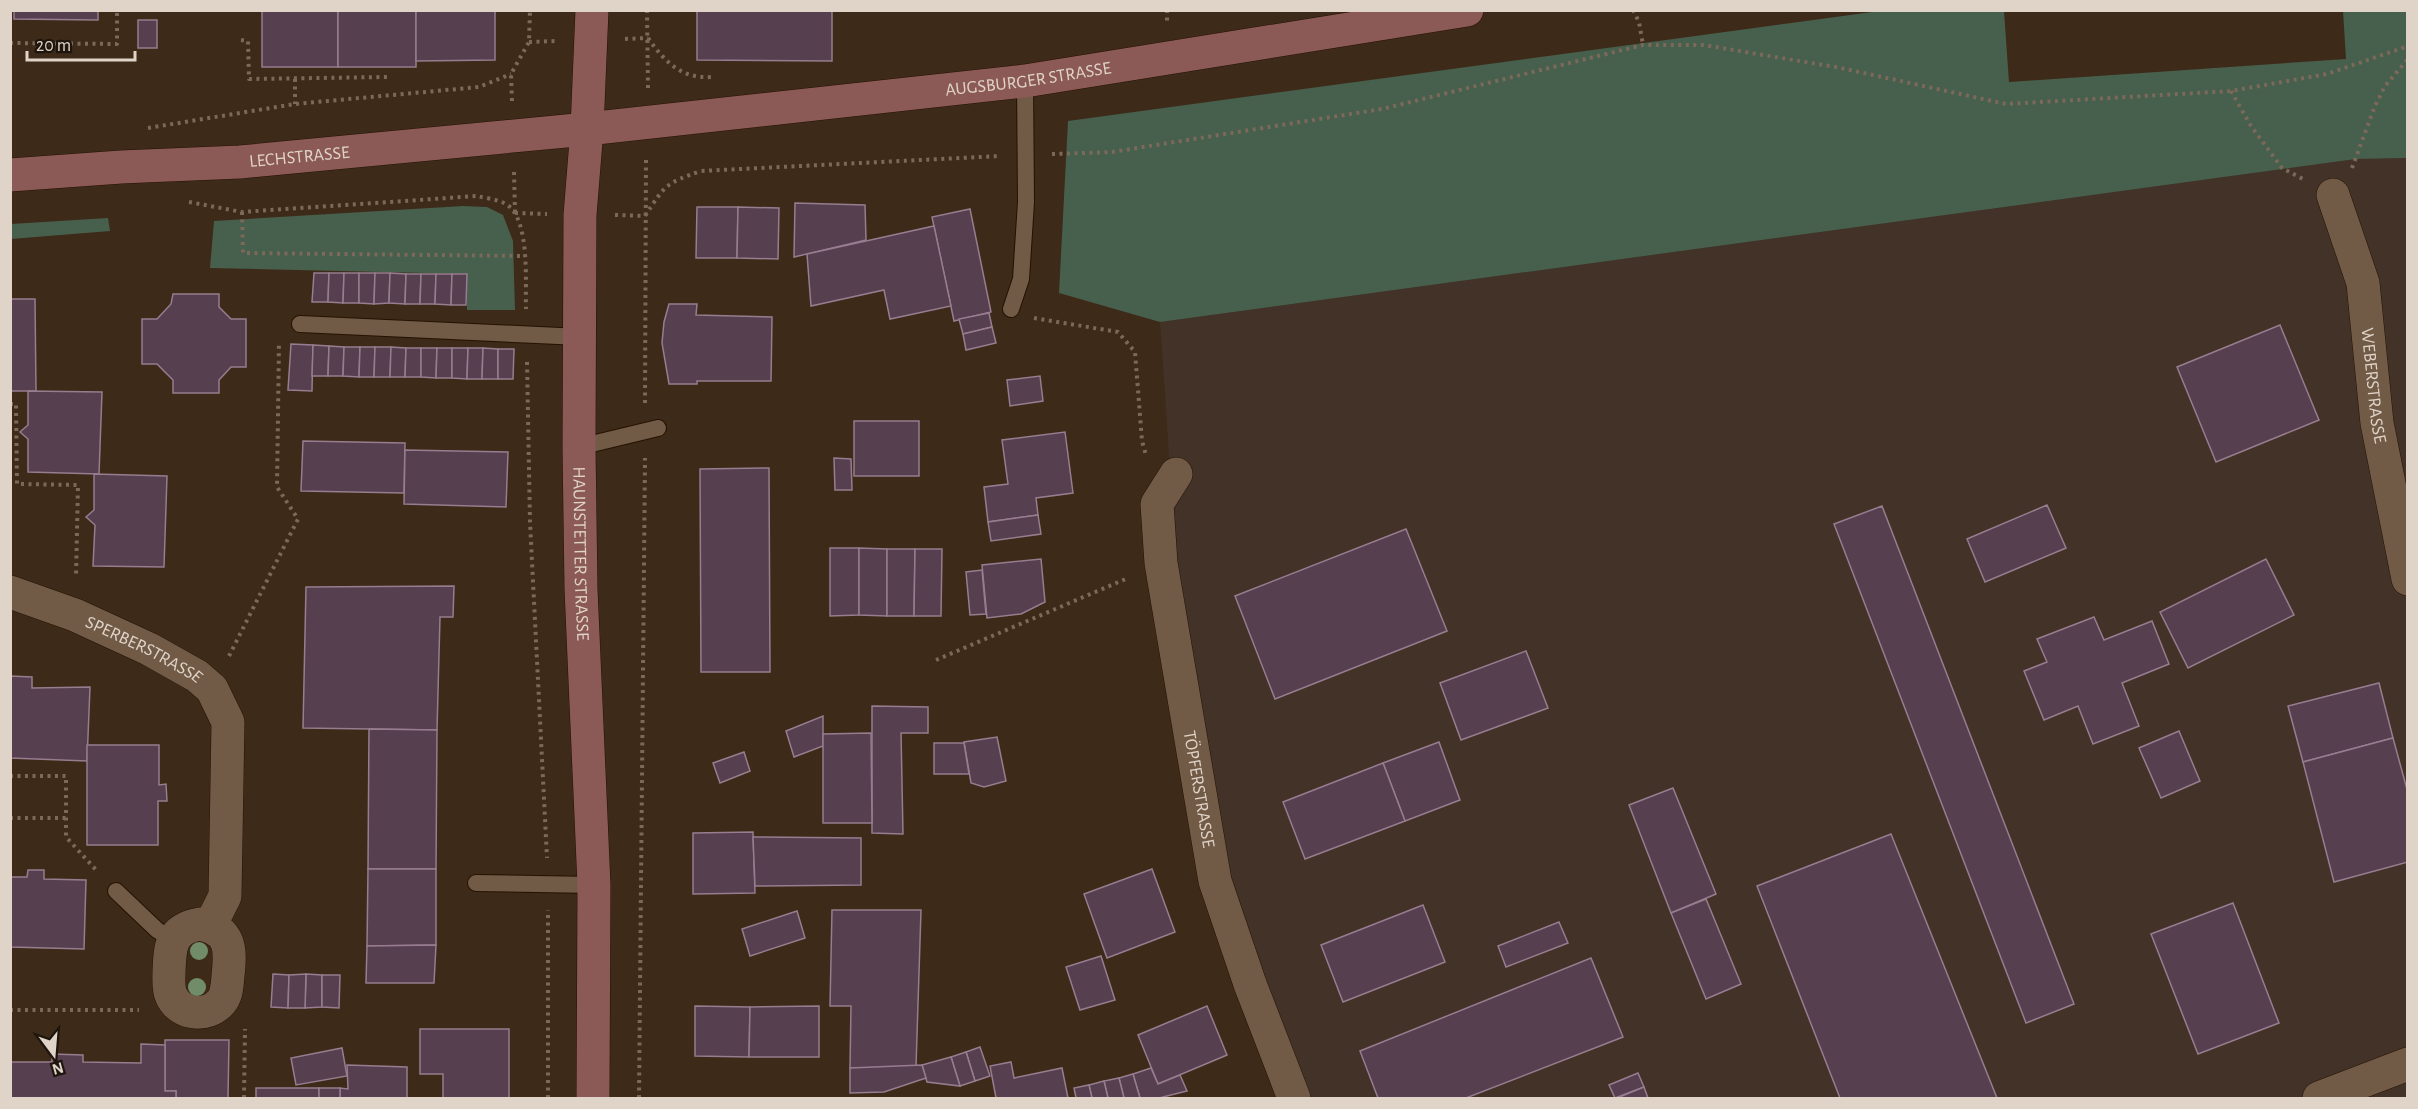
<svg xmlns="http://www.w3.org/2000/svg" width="2418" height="1109" font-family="'Alegreya Sans',sans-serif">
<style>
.commercial{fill:#433228}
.green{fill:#475f4d}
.building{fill:#563f4f;stroke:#977d8f;stroke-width:1.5}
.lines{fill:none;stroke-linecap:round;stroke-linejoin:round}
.lane-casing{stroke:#241202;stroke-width:18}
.street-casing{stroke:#241202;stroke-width:34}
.secondary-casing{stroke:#241202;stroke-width:34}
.path{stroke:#7b695a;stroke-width:4;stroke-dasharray:3 4.5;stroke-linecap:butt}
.lane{stroke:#715b47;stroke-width:16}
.street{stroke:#715b47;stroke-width:33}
.secondary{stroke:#8b5956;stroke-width:33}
.tree{fill:#718c69}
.labels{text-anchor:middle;stroke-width:4.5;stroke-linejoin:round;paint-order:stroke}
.street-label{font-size:18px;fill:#e0d3c8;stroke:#1e150d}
</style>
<rect width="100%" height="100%" fill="#3e2a18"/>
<path class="commercial" d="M2407,158V1098H1309L1191,776L1160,322L2356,159Z"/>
<g class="green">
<path d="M1887,10L2004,11L2009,82L2346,59L2343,11H2407V158L2356,159L1160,322L1059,293L1068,121Z"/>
<path d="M463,206L487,207L503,215L513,241L515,310H467V274L210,268L214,221Z"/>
<path d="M108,218L110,231L11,239V224Z"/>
</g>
<g class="building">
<path d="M14,10H98V20L14,19Z"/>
<rect x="262" y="10" width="76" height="57"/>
<rect x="338" y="10" width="78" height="57"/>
<path d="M416,10H495V60L416,61Z"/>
<path d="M697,10H832V61L697,60Z"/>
<rect x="138" y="20" width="19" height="28"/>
<path d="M795,203L865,205L866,240L794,257Z"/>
<path d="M697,207H738L737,258H696Z"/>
<path d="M738,207L779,208L778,259L737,258Z"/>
<path d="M970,209L991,312L954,321L932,217Z"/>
<path d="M934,226L951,306L890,319L884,290L811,306L807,254Z"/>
<path d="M314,273H329L328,302H312Z"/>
<path d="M329,273H344L343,303L328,302Z"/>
<path d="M344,273H359V303H343Z"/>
<path d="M359,273H375L374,304L359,303Z"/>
<path d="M375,273H390L389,303L374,304Z"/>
<path d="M390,273L406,274L405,304L389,303Z"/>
<path d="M406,274H421L420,304H405Z"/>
<path d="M421,274H436L435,304H420Z"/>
<path d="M436,274H452L451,305L435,304Z"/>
<path d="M452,274H467L466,305H451Z"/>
<path d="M173,294H219V307L231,319H246V367H231L219,380V393H173V380L157,364H142V319H157L171,304Z"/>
<path d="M10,299H35L36,391H10Z"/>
<path d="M669,304H697L696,315L772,317L771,381H697V384H669L662,343L664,322Z"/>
<path d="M989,313L992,327L963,334L959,319Z"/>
<path d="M2280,325L2319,420L2216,462L2177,367Z"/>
<path d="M992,327L996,343L966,350L963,334Z"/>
<path d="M291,344L313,345L312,391L288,390Z"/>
<path d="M313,345L329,346L328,376H312Z"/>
<path d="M329,346L344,347L343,376H328Z"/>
<path d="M344,347H360L359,377L343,376Z"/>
<path d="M360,347H375L374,377H359Z"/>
<path d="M375,347H391L390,377H374Z"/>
<path d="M391,347L406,348L405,377H390Z"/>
<path d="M406,348H421V377H405Z"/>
<path d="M421,348H437L436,378L421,377Z"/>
<path d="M437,348H452V378H436Z"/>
<path d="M452,348H468L467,379L452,378Z"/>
<path d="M468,348H483L482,379H467Z"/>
<path d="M483,348L498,349V379H482Z"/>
<path d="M498,349H514L513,379H498Z"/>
<path d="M1040,376L1043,401L1010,406L1007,380Z"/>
<path d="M28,391L102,392L99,474L28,472V439L20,432L28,425Z"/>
<rect x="854" y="421" width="65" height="55"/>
<path d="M1065,432L1073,493L1036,498L1038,515L988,522L984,487L1008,484L1002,440Z"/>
<path d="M303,441L405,443L404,493L301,491Z"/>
<path d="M405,450L508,452L506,507L404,504Z"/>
<path d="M834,458L851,459L852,490H835Z"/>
<path d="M769,468L770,672H701L700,469Z"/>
<path d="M94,474L167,476L164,567L93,566L95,525L86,517L94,510Z"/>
<path d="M2047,505L2066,548L1985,582L1967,539Z"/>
<path d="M1882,506L2074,1004L2026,1023L1834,524Z"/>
<path d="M1038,515L1041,534L991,541L988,522Z"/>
<path d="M1406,529L1447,631L1275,699L1235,596Z"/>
<path d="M830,548H859V615L830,616Z"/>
<path d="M859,548L887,549V616L859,615Z"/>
<path d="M887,549H915L914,616H887Z"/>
<path d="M915,549H942L941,616H914Z"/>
<path d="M1041,559L1045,602L1021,614L987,618L982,565Z"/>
<path d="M2266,559L2294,615L2188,668L2160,612Z"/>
<path d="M982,570L986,614L970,615L966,572Z"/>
<path d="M454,586L453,617H440L437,730L303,728L306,587Z"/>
<path d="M2094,617L2104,640L2152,621L2169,664L2122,683L2139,726L2093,744L2078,706L2044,720L2024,671L2047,662L2037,639Z"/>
<path d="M1526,651L1548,708L1461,740L1440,683Z"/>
<path d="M10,676L32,677V688L90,687L87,761L10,758Z"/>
<path d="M2379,683L2393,738L2303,762L2288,706Z"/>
<path d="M872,706L928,707V733H901L903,834L872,833Z"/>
<path d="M823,716V746L794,757L786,731Z"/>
<path d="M369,729L437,730L436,869H368Z"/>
<path d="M2179,731L2200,781L2161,798L2139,748Z"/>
<path d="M871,733L872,823H823V734Z"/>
<path d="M997,737L1006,781L984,787L971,783L964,742Z"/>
<path d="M2393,738L2408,793V862L2334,882L2303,762Z"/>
<path d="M1439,742L1460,800L1405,821L1383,763Z"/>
<path d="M934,743H964L969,774H934Z"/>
<path d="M87,745H159V785L166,784L167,801H158V845H87Z"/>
<path d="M744,752L750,771L720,783L713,763Z"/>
<path d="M1383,763L1405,821L1305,859L1283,802Z"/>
<path d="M1673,788L1716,894L1671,913L1629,805Z"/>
<path d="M753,832L755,893L693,894V833Z"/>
<path d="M1891,834L1997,1098H1840L1757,886Z"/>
<path d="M753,837L861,838V885L755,886Z"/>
<path d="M368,869H436V945L367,946Z"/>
<path d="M1152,869L1175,932L1107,958L1084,894Z"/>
<path d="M28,870H44V879L86,880L84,949L10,947V877H27Z"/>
<path d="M1706,899L1741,984L1706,999L1671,913Z"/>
<path d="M2233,903L2279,1023L2198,1054L2151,934Z"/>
<path d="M1423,905L1445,962L1343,1002L1321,945Z"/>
<path d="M832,910H921L916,1067L850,1068L851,1006H830Z"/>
<path d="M797,911L805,938L750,956L742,929Z"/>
<path d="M1559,922L1568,943L1506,967L1498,946Z"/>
<path d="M436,945L434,983H366L367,946Z"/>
<path d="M1101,956L1115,1000L1080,1010L1066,967Z"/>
<path d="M1591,958L1623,1037L1466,1098H1378L1360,1051Z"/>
<path d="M273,974L289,975L288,1008L271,1007Z"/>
<path d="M306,974L322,975V1007L305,1008Z"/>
<path d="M306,974L305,1008H288L289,975Z"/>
<path d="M322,975H340L339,1008L322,1007Z"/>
<path d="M695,1006L750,1007L749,1057L695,1056Z"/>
<path d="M819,1006V1057H749L750,1007Z"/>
<path d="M1207,1006L1227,1055L1158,1084L1138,1035Z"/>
<path d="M420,1029H509V1098H443V1074H420Z"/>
<path d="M165,1040H229L228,1098H176V1091H165Z"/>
<path d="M141,1044L165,1045V1091H176V1098H10V1062H52V1054L83,1055V1062L141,1063Z"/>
<path d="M980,1047L990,1076L975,1081L966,1052Z"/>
<path d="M342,1048L347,1076L296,1085L291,1058Z"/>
<path d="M966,1052L975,1081L960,1086L951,1057Z"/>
<path d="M951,1057L960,1086L927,1082L922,1065Z"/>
<path d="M1011,1062L1014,1078L1062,1068L1068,1098H996L990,1066Z"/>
<path d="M347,1065L407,1067V1098H340V1088L348,1089Z"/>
<path d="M922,1065L926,1078L884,1092L850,1093V1068Z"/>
<path d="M1151,1068L1158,1084L1180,1075L1187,1091L1159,1098H1140L1133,1074Z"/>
<path d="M1638,1073L1644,1087L1615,1098L1609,1085Z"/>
<path d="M1133,1074L1140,1098H1124L1119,1078Z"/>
<path d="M1119,1078L1124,1098H1108L1104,1081Z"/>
<path d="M1104,1081L1108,1098H1092L1089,1085Z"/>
<path d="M1089,1085L1092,1098H1076L1074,1088Z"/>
<path d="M1644,1087L1648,1098H1617Z"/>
<rect x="256" y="1088" width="63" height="10"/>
<rect x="319" y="1088" width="21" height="10"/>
</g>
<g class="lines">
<defs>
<g id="lane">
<path d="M1011,309L1021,279L1026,202L1025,81"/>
<path d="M300,324L581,337"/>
<path d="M579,447L658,428"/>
<path d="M476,883L594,885"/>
<path d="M116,891L157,930L173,940"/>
</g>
<g id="street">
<path id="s1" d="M2333,195L2363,283L2377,423L2408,579"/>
<path id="s2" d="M1176,474L1157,504L1161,563L1215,881L1250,984L1294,1098"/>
<path id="s3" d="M10,592L75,615L149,649L197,676L212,689L228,722L225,896L210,926"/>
<path d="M200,924C231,930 231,949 228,976C227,986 227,995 221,1002C207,1018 179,1015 171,995C168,988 169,980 169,972C170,947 170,929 200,924Z"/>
<path d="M2319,1098L2408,1064"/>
</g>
<g id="secondary">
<path id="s4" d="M592,10L587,129L580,215L579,447L581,589L594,885L593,1098"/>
<path id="s5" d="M10,175L121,167L240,162L587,129L1025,81L1467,10"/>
</g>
</defs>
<use href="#lane" class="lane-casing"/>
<use href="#street" class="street-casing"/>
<use href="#secondary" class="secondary-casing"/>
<g class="path">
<path d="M647,10L648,88"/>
<path d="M1167,10V23"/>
<path d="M1633,10L1639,22L1643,45"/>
<path d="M648,38C665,62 681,79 712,77"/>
<path d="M625,39L648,38"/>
<path d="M241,40L248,41L249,79L387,77"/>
<path d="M529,42L557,41"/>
<path d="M10,43L117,44V10"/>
<path d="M295,79V104"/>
<path d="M2231,91L2251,126L2282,168L2303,179"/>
<path d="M512,101L511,74L529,42L530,10"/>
<path d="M148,128L295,104L479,87L511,74"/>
<path d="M1052,154L1112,152L1382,109L1643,45H1704L1841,68L2006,104L2231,91L2327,74L2408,46"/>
<path d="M2352,168L2375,106L2385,86L2408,59"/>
<path d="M514,172L515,212"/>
<path d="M189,202L242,212L477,196C485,198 496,199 504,203C531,215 525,284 526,309"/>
<path d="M242,212L243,253L525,256"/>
<path d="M515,213L547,214"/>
<path d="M615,215L645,216"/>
<path d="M645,216C665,185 666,183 701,171L1000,156"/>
<path d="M1034,318L1118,332L1135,352L1142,441L1146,455"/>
<path d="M527,362L530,522L547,858"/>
<path d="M645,403L646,158"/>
<path d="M10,404H16L17,484L78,485L76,577"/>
<path d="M229,656L298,519L277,487L279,342"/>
<path d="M936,660L1128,578"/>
<path d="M10,776H66V837L98,872"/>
<path d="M10,818H66"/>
<path d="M10,1010H139"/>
<path d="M244,1098L245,1029"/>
<path d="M548,1098V910"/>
<path d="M639,1098L645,458"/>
</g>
<use href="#lane" class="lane"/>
<use href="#street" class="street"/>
<use href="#secondary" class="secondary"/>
</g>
<g class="tree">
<circle cx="199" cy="951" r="9"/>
<circle cx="197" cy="987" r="9"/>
</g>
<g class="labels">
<g class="street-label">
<text dy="6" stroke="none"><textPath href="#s5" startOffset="1023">AUGSBURGER STRASSE</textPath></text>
<text dy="6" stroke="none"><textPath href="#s5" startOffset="290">LECHSTRASSE</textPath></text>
<text dy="6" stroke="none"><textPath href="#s1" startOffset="196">WEBERSTRASSE</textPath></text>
<text dy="6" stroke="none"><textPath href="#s4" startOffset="544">HAUNSTETTER STRASSE</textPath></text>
<text dy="6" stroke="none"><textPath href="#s3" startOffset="146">SPERBERSTRASSE</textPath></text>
<text dy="6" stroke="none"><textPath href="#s2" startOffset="324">TÖPFERSTRASSE</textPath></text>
</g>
</g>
<rect width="2418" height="1109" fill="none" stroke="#e0d3c8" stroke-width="24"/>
<g transform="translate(54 1055) rotate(164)" stroke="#1e150d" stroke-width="4.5" paint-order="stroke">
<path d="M0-4.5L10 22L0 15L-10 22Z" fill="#e0d3c8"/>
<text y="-9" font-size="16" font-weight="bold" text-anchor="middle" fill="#e0d3c8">N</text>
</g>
<path d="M27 51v9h108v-9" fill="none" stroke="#e0d3c8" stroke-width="3"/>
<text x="36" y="51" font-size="18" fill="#e0d3c8" stroke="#1e150d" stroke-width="4.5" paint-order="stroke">20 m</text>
</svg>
